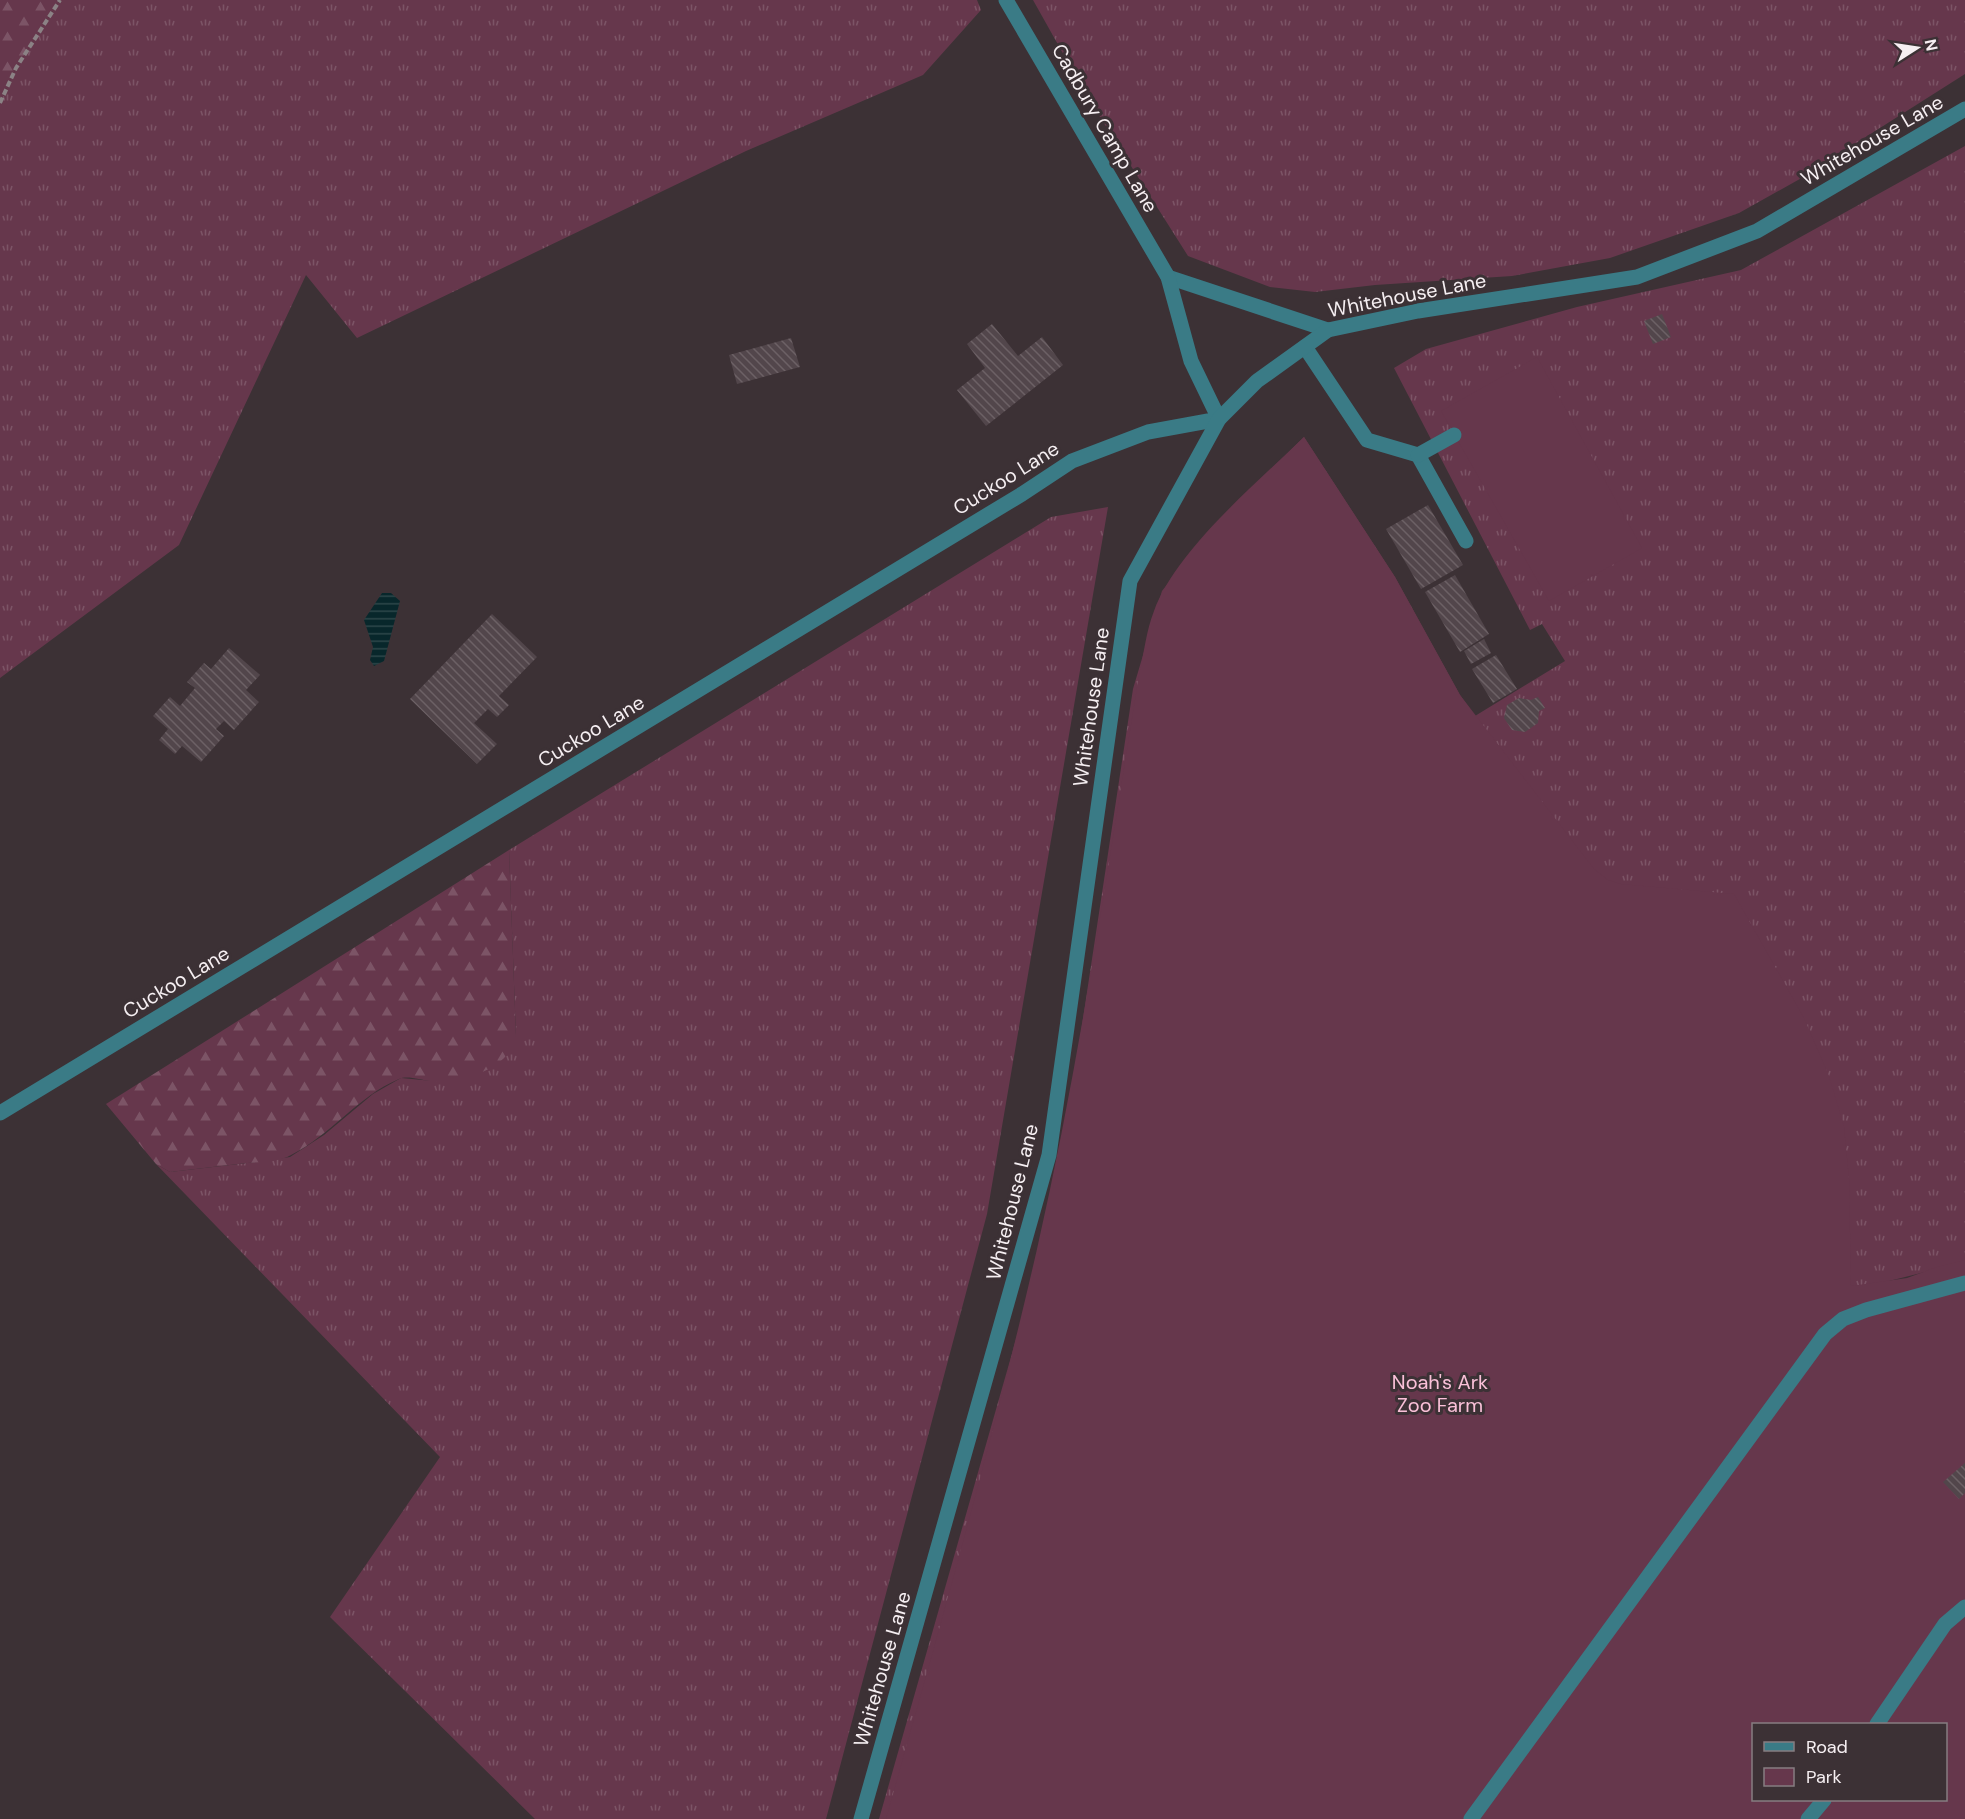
<svg xmlns="http://www.w3.org/2000/svg" width="1965" height="1819" font-family="'DM Sans',sans-serif">
<style>
.grass{fill:url(#grass-tufts)}
.forest{fill:url(#forest-firs)}
.park{fill:#66374c;fill-rule:evenodd}
.water{fill:url(#water-rules)}
.building{fill:url(#building-back-hatch)}
.lines{fill:none;stroke-linecap:round;stroke-linejoin:round}
.path{stroke:#8b8285;stroke-width:4;stroke-dasharray:6 3;stroke-linecap:butt}
.service{stroke:#3a7b86;stroke-width:15}
.minor{stroke:#3a7b86;stroke-width:15}
.labels{text-anchor:middle;stroke-width:6;stroke-linejoin:round;paint-order:stroke}
.street-label{font-size:20px;fill:#f6eff2;stroke:#3c3135}
.park-label{font-size:20px;fill:#fac0d8;stroke:#3c3135}
</style>
<defs>
<pattern id="grass-tufts" width="24" height="20" patternUnits="userSpaceOnUse" patternTransform="scale(1.5)"><rect width="24" height="20" fill="#66374c"/><path d="M3 7l-1-3M5 7V3M7 7l1-3M15 17l-1-3M17 17v-4M19 17l1-3" fill="none" stroke="#7c5466"/></pattern>
<pattern id="forest-firs" width="22" height="20" patternUnits="userSpaceOnUse" patternTransform="scale(1.5)"><rect width="22" height="20" fill="#66374c"/><path d="M5 1l3.5 6h-7zM16 11l3.5 6h-7z" fill="#7c5466"/></pattern>
<pattern id="water-rules" width="6" height="5" patternUnits="userSpaceOnUse" patternTransform="scale(1.5)"><rect width="6" height="5" fill="#08272b"/><path d="M0 2.5h6" fill="none" stroke="#2d474a"/></pattern>
<pattern id="building-back-hatch" width="6" height="6" patternUnits="userSpaceOnUse" patternTransform="scale(1.5)"><rect width="6" height="6" fill="#52464b"/><path d="M-1 5l2 2M0 0l6 6M5-1l2 2" fill="none" stroke="#6c6165"/></pattern>
</defs>
<rect width="100%" height="100%" fill="#3c3135"/>
<g class="grass">
<path d="M60,0H977L981,10L923,75L746,151L357,338L306,275L179,545L0,678V103L16,68Z"/>
<path d="M1033,0H1965V74L1798,180L1739,213L1610,258L1512,276L1375,285L1315,292L1270,287L1188,256L1088,98Z"/>
<path d="M1965,146V1262L1841,1293L1451,1819H879L1055,1203L1133,689L1162,591L1217,522L1304,437L1395,577L1460,695L1475,716L1565,661L1542,624L1530,630L1394,368L1426,349L1577,307L1741,270Z"/>
<path d="M1108,507L987,1214L826,1819H535L330,1617L440,1457L156,1164L170,1172L264,1161L290,1157L324,1135L373,1094L401,1078L433,1081L516,1036L509,850L1051,517Z"/>
</g>
<g class="forest">
<path d="M0,0H60L16,68L0,103Z"/>
<path d="M509,850L516,1036C510,1070 461,1083 430,1081C421,1080 407,1075 399,1079C358,1096 331,1135 291,1155C279,1162 261,1162 247,1163C221,1166 195,1169 170,1172L156,1164L106,1104Z"/>
</g>
<g class="park">
<path d="M1537,357L1642,548L1549,601L1441,411Z"/>
<path d="M1304,437L1395,577L1460,695L1594,869L1608,880L1621,884L1734,894L1804,1018L1829,1076L1844,1127L1849,1179L1851,1286L1907,1278L1937,1267L1965,1260V1819H886C939,1630 993,1441 1037,1249C1080,1060 1108,866 1139,675C1144,654 1146,631 1154,611C1176,550 1257,483 1304,437ZM1754,1724H1946V1800H1754Z"/>
</g>
<path class="water" d="M382,593H391L400,601L384,661L374,666L370,660L373,647L364,620Z"/>
<g class="building">
<path d="M1662,314L1671,337L1653,344L1644,321Z"/>
<path d="M992,324L1018,356L1042,337L1063,365L986,426L957,390L985,368L967,344Z"/>
<path d="M791,338L800,367L737,384L729,355Z"/>
<path d="M1428,505L1463,565L1421,589L1386,529Z"/>
<path d="M1455,575L1489,634L1460,652L1425,592Z"/>
<path d="M492,614L537,657L499,696L509,705L497,717L488,709L474,723L497,744L477,764L410,699Z"/>
<path d="M1484,639L1491,653L1471,664L1464,651Z"/>
<path d="M229,648L260,675L246,690L259,702L234,730L224,721L216,729L224,736L201,762L182,746L175,754L159,740L168,729L153,716L170,697L180,706L195,688L187,682L204,663L211,669Z"/>
<path d="M1496,655L1517,689L1493,703L1472,669Z"/>
<path d="M1538,697L1545,708L1539,711L1538,723L1525,732L1512,730L1504,718L1507,705L1519,698L1531,700Z"/>
<path d="M1965,1463V1493L1959,1499L1943,1482Z"/>
</g>
<g class="lines">
<path class="path" d="M0,103L16,68L60,0"/>
<g class="service">
<path d="M1305,347L1367,440L1418,455L1466,541"/>
<path d="M1418,455L1454,435"/>
<path d="M1877,1724L1945,1624L1965,1607"/>
<path d="M1471,1819L1825,1334L1843,1319L1866,1310L1965,1283"/>
<path d="M1808,1819L1824,1800"/>
</g>
<g class="minor">
<path d="M1168,277L1328,330"/>
<path d="M0,1113L1022,494L1072,461L1148,432L1219,419L1191,361L1168,277L1006,0"/>
<path d="M861,1819L1049,1155L1130,581L1219,419L1257,381L1328,330L1418,311L1637,277L1757,231L1965,109"/>
</g>
</g>
<g class="labels">
<g class="street-label">
<text transform="translate(1105 128) rotate(60)" y="7">Cadbury Camp Lane</text>
<text transform="translate(1872 140) rotate(-30)" y="7">Whitehouse Lane</text>
<text transform="translate(1407 295) rotate(-11)" y="7">Whitehouse Lane</text>
<text transform="translate(1006 478) rotate(-32)" y="7">Cuckoo Lane</text>
<text transform="translate(1091 707) rotate(-82)" y="7">Whitehouse Lane</text>
<text transform="translate(591 731) rotate(-31)" y="7">Cuckoo Lane</text>
<text transform="translate(176 982) rotate(-31)" y="7">Cuckoo Lane</text>
<text transform="translate(1012 1202) rotate(-76)" y="7">Whitehouse Lane</text>
<text transform="translate(882 1669) rotate(-74)" y="7">Whitehouse Lane</text>
</g>
<g class="park-label">
<text x="1440" y="1389">Noah's Ark<tspan x="1440" dy="23">Zoo Farm</tspan></text>
</g>
</g>
<rect x="1752" y="1723" width="195" height="78" fill="#3c3135" stroke="#867d81" stroke-width="1.5"/>
<rect x="1764" y="1742" width="30" height="9" fill="#3a7b86" stroke="#867d81" stroke-width="1.5"/>
<text x="1806" y="1753" font-size="18" fill="#f6eff2">Road</text>
<rect x="1764" y="1768" width="30" height="18" fill="#66374c" stroke="#867d81" stroke-width="1.5"/>
<text x="1806" y="1783" font-size="18" fill="#f6eff2">Park</text>
<g transform="translate(1917 48) rotate(78)" stroke="#3c3135" stroke-width="4.5" paint-order="stroke">
<path d="M0-4.5L10 22L0 15L-10 22Z" fill="#f6eff2"/>
<text y="-9" font-size="16" font-weight="bold" text-anchor="middle" fill="#f6eff2">N</text>
</g>
</svg>
